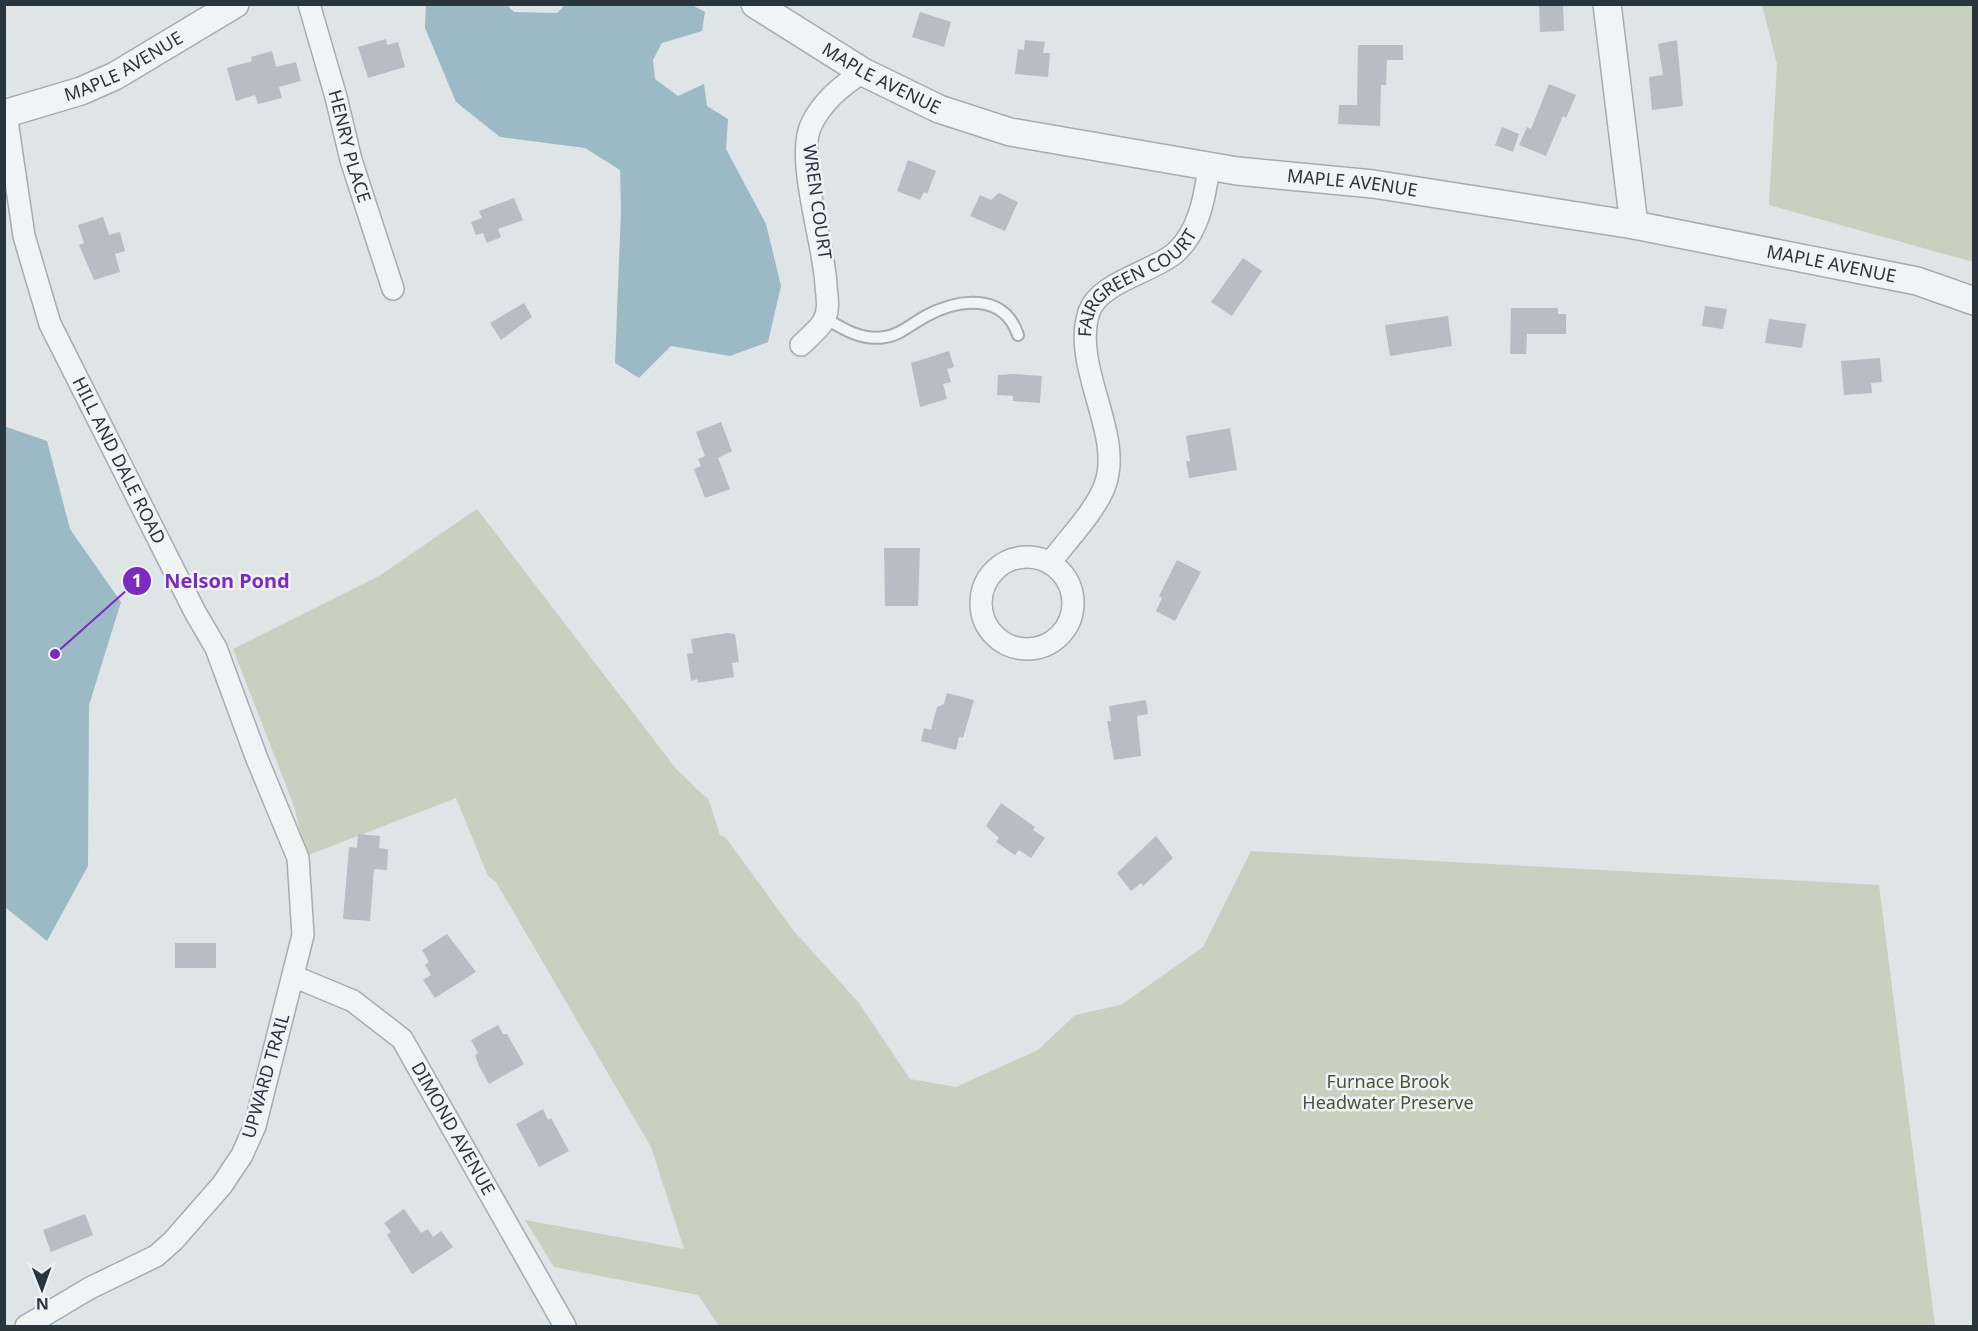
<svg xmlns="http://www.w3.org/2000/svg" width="1978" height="1331" font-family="'Noto Sans',sans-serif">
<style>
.green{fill:#c8d0c0}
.water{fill:#9cbac5}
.building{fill:#b6bec3}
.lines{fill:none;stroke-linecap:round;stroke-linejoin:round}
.service-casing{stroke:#a5acb1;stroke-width:14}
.minor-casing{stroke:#a5acb1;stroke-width:24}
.tertiary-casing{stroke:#a5acb1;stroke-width:30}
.service{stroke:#f1f4f5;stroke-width:10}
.minor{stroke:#f1f4f5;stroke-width:21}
.tertiary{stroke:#f1f4f5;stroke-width:27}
.labels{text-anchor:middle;stroke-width:5;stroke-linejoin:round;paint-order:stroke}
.street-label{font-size:18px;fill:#29353d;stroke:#eef2f5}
.park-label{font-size:18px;fill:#455737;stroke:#eef2f5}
.leader{fill:none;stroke:#7b2cbf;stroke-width:2}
.callout-dot{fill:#7b2cbf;stroke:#eef2f5;stroke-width:2}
.mark-label{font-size:18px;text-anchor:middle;font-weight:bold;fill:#fff}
.callout-label{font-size:20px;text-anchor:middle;font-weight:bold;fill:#7b2cbf;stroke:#eef2f5;stroke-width:5;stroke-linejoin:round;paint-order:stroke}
</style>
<rect width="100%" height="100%" fill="#dfe4e7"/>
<g class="green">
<path d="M1762,5H1973V262L1769,205L1777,64Z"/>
<path d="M477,509L677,770C686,777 701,795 708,798L720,835L726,838L793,930L859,1003L910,1079L956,1087L1038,1050L1075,1015L1121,1005L1203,947L1251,851L1879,885L1935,1326H719L698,1295L554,1267L525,1220L684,1249L651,1147L496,882L488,876L456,798L306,856L294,806L233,649L379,576Z"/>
</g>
<g class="water">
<path d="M690,4L705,12L702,31L662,43L653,60L655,79L678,96L704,84L707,106L728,119L726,149L766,224L781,286L768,342L730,356L671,346L639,378L615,363L621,210L620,170L585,148L500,137L456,102L425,28L426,5H507L514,12L557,13L565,5Z"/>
<path d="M4,426L47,441L70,529L121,602L89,705L88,866L47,941L5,907Z"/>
</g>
<g class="building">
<path d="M1539,4H1563L1564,31L1540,32Z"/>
<path d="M920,12L951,22L944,47L912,37Z"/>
<path d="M386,39L387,45L398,42L405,67L368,78L358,47Z"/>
<path d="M1025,40L1045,42L1043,53H1050L1048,77L1015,74L1018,49L1024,50Z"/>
<path d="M1677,40L1683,106L1652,110L1649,77L1663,75L1658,44Z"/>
<path d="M1358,45H1403V60H1387L1386,85H1381L1380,126L1338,124L1339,105H1357Z"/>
<path d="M272,51L276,67L296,62L301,81L279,87L282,98L258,104L255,95L236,101L227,68L252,61L251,57Z"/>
<path d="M1549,84L1576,95L1566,118L1563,116L1546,156L1519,145L1527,127L1531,129Z"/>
<path d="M1502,127L1519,134L1513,152L1495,145Z"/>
<path d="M908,160L936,171L927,194L924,192L920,200L897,191Z"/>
<path d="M999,193L1018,202L1005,231L970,216L980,195L991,200Z"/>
<path d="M514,198L523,220L498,229L501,237L487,243L483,233L476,235L471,222L482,218L479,211Z"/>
<path d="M103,217L109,235L120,232L125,251L115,254L120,272L94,280L79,245L84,243L78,225Z"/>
<path d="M1243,258L1262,271L1232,316L1211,302Z"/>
<path d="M524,303L532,317L501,340L490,323Z"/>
<path d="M1705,306L1727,309L1723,329L1702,326Z"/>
<path d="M1511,308H1558V314H1566V334H1527L1526,354H1510Z"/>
<path d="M1448,316L1452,346L1390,356L1385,325Z"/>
<path d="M1769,319L1806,324L1802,348L1765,343Z"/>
<path d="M949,351L954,367L947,369L951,382L943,384L947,399L920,407L911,363Z"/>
<path d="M1880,358L1882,382L1871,383L1872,393L1844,395L1841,361Z"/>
<path d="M1013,374L1042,376L1040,403L1013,401V396L997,395L998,375Z"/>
<path d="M721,422L732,451L718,458L730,489L705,498L694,469L701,466L698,459L705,456L696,432Z"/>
<path d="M1230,428L1237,470L1189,478L1186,461H1190L1186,436Z"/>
<path d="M884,548H920L918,606H885Z"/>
<path d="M1177,560L1201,572L1175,621L1156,611L1162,598L1159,596Z"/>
<path d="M727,633L735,634L739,662L732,663L734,677L698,683L697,679L691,681L687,654L693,653L691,639Z"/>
<path d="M947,693L974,700L963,738L959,737L956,750L921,741L924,728L931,730L937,707L944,704Z"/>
<path d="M1146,700L1148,714L1137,716L1141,756L1114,760L1107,721H1111L1109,706Z"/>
<path d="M1001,803L1035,827L1033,830L1045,838L1031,858L1019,850L1015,855L996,842L999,838L986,826Z"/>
<path d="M358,834L380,836L379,848L388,849L387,870L374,869L370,921L343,919L349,847L357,848Z"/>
<path d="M1156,836L1173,858L1143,886L1141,883L1131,891L1117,873Z"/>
<path d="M447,934L476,972L435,998L423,980L431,975L425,965L429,962L422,950Z"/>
<rect x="175" y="943" width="41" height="25"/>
<path d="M498,1025L503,1034H507L524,1064L489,1084L479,1066L475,1055L478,1053L471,1040Z"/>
<path d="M543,1109L548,1120L551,1118L569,1151L539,1167L516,1124Z"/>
<path d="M404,1209L421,1233L428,1229L433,1237L441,1231L453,1247L412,1274L387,1235L391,1232L384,1223Z"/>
<path d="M85,1214L93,1235L51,1252L43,1230Z"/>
</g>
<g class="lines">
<defs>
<path id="service" d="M825,318C843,329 862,341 885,337C900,335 913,323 926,316C959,298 1004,293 1018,335"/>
<g id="minor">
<path id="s1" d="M309,4L336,97L351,160L393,289"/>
<path id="s2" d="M6,114L24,236L50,324L195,612L216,648L257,759L298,858L303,935L255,1126L242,1155L222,1185L173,1241L156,1256L90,1288L26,1326"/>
<path d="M801,345C808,338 818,330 823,322C830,311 827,297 826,286C825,246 794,157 812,123C823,101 842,85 863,72"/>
<circle cx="1027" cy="603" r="46"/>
<path id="s3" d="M1050,563C1066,541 1096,511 1105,485C1124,434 1071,367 1089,312C1099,282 1153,272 1175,253C1199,232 1205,197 1209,166"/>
<path id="s4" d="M293,976L353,1001L402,1039L565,1326"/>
</g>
<g id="tertiary">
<path id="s5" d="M755,4L863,72L939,109L1010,132L1237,171L1373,184L1634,225L1917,281L1974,301"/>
<path d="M1607,4L1634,225"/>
<path id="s6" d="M4,114L81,91L115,76L235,4"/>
</g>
</defs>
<use href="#service" class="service-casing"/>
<use href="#minor" class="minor-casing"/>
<use href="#tertiary" class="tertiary-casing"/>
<use href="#service" class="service"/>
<use href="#minor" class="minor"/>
<use href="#tertiary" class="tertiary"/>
</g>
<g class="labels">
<g class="street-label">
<text dy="6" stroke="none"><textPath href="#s6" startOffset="129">MAPLE AVENUE</textPath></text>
<text dy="6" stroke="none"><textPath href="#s5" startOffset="147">MAPLE AVENUE</textPath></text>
<text dy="6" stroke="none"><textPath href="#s1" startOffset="148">HENRY PLACE</textPath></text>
<text dy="6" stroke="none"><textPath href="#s5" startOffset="633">MAPLE AVENUE</textPath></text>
<text transform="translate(817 202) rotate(82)" y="6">WREN COURT</text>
<text dy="6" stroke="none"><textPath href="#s5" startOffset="1119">MAPLE AVENUE</textPath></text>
<text dy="6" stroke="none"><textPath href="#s3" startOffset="327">FAIRGREEN COURT</textPath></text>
<text dy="6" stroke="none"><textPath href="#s2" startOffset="368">HILL AND DALE ROAD</textPath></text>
<text transform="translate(266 1076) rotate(-74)" y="6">UPWARD TRAIL</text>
<text dy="6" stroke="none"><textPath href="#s4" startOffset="230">DIMOND AVENUE</textPath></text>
</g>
<g class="park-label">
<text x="1388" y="1088">Furnace Brook<tspan x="1388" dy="21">Headwater Preserve</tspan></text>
</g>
</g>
<path class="leader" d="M55 654L137 581"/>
<g class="callout-dot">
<circle cx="55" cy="654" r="6"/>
<circle cx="137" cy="581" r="15"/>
</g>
<g class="mark-label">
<text x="137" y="587">1</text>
</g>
<g class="callout-label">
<text x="227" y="588">Nelson Pond</text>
</g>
<rect width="1978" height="1331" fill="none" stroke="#29353d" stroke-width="12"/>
<g transform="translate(42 1289) rotate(179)" stroke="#eef2f5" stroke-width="4.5" paint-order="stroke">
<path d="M0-4.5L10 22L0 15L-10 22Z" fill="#29353d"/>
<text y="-9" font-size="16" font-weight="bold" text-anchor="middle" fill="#29353d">N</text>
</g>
</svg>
